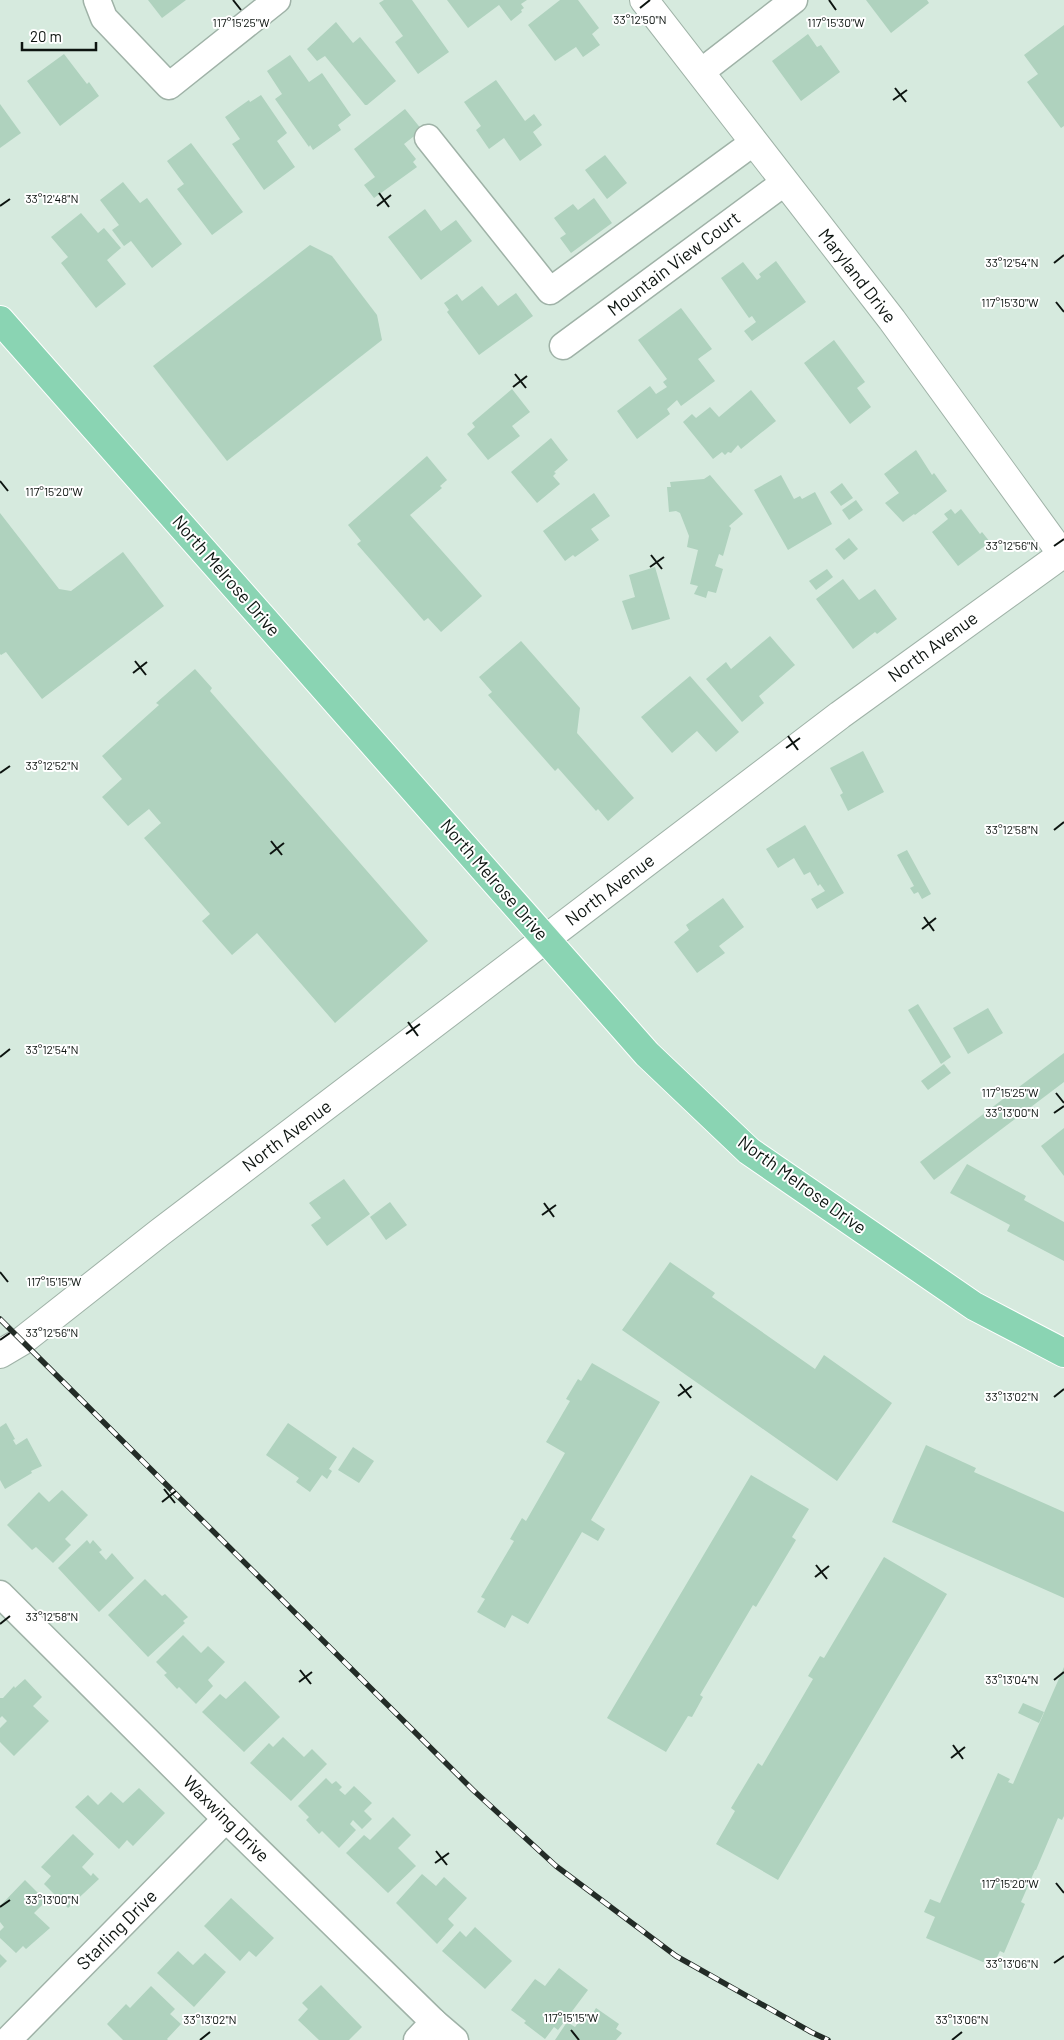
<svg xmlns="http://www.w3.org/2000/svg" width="1064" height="2040" font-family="Barlow,sans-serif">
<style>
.building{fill:#afd2be}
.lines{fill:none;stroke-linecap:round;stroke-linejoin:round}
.minor-casing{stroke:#9fb2a7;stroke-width:29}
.tertiary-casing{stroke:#9fb2a7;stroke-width:30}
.secondary-casing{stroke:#9fb2a7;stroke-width:30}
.primary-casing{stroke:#fff;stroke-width:30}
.minor{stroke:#fff;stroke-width:26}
.tertiary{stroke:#fff;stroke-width:28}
.secondary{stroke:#fff;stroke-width:28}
.primary{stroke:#8ad4b3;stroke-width:28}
.rail-casing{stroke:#232c27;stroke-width:5.5}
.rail{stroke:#fff;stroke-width:4;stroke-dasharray:11;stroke-linecap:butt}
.ticks{fill:none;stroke:#0d1410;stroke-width:2}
.labels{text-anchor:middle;stroke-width:4;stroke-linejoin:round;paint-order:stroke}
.street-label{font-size:18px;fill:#0d1410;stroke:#fff}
.ticks-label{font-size:12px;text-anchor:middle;fill:#0d1410;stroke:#fff;stroke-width:4;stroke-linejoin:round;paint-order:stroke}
</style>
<rect width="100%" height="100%" fill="#d6eade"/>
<g class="building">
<path d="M148,0H186L162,18Z"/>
<path d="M384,0H412L449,52L418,74L395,42L403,36L379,3Z"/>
<path d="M447,0H527L521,4L524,8L521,10L522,12L511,21L499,5L468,28Z"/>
<path d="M560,0H578L599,28L592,34L600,45L583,57L576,47L555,61L528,25Z"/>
<path d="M866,0H927L929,3L891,33Z"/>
<path d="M336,22L353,43L360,37L396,81L367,105H365L325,56L317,61L307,49Z"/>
<path d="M1064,25V126L1061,128L1027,82L1038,74L1024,55Z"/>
<path d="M808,34L817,47L821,45L840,72L801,101L772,61Z"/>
<path d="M64,54L87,84L89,82L99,96L60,126L27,81Z"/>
<path d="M290,55L309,82L322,73L351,115L338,125L341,130L313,150L310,145L309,147L275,99L282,94L267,71Z"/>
<path d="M496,80L525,121L534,114L542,125L533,132L542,145L520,161L504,138L489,149L476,130L481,126L464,102Z"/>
<path d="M261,95L287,133L277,141L295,167L264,190L232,144L240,139L225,117L249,100L250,102Z"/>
<path d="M0,104L21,133L0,148Z"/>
<path d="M405,109L422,130L404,144L416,159L413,162L417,167L374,198L364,185L375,177L354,149Z"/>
<path d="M191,143L243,212L212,235L177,189L184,184L167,161Z"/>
<path d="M605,155L627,183L607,199L585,170Z"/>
<path d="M123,182L140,203L147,198L182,244L152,268L131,241L124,246L112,230L119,225L100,200Z"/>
<path d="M594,198L612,223L571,253L560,238L566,234L554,218L573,204L578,210Z"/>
<path d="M425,209L441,231L456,220L472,241L421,280L388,237Z"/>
<path d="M81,213L98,233L104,228L121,248L107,260L126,284L96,308L61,263L68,257L51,237Z"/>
<path d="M310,245L332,256L377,315L382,340L227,461L153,366Z"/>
<path d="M776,261L806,302L752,341L744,331L756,322L752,316L749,318L721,278L743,262L757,280L761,277L759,274Z"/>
<path d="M482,286L498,306L516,293L533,316L479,355L447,312L449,310L444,303L457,294L462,301Z"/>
<path d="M681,308L712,349L698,359L715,381L681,406L677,400L667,409L670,414L637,439L617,411L650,386L656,394L667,387L663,382L667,379L638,340Z"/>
<path d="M834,340L865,382L857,388L871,407L850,424L804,363Z"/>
<path d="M512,389L530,412L512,426L520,436L488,460L467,434L475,427L472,423Z"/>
<path d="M751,390L776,421L741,449L738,445L731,453L728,452L725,455L722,452L713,459L683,422L692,414L696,418L710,407L719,417Z"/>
<path d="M551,438L568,460L554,472L556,473L553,476L560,484L537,503L511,472Z"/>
<path d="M916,450L932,475L934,473L947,491L915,515L914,514L903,522L885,503L899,493L884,474Z"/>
<path d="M427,456L447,480L440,486L442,488L410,515L482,596L441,632L428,618L424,621L357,544L361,541L348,525Z"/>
<path d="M710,475L743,514L729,526L731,528L723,556L719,554L715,566L723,569L716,593L708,591L706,598L694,594L698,586L690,584L698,550L687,547L689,536L680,513L676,511L669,512L667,487H671L670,482L704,479Z"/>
<path d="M781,475L794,499L800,496L802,499L815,492L832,524L788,550L754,490Z"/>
<path d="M842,483L853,498L841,506L830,492Z"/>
<path d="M594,493L610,516L591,529L599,540L575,557L573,555L565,561L543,531Z"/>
<path d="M856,500L863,510L849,520L842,510Z"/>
<path d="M951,509L955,514L961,509L980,534L982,532L990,542L958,566L932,532L948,519L944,514Z"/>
<path d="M0,513L59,589L71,591L123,552L164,606L42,699L6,652L1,655L0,654Z"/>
<path d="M849,538L858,549L844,560L835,549Z"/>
<path d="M655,567L670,619L632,630L622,601L635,597L629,575Z"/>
<path d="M827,569L833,577L816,590L809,581Z"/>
<path d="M843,579L859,600L875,589L897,619L877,634L875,632L853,649L816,599Z"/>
<path d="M770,636L795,665L759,696L764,703L742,722L706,679L726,662L731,669Z"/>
<path d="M521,641L580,708L577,733L634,798L608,821L598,809L596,811L558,768L555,771L488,695L492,692L479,677Z"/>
<path d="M195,669L212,688L210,691L428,941L335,1023L257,933L232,955L202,921L210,914L144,838L161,823L149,809L128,826L102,797L122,779L102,756L159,705L156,703Z"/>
<path d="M690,676L739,732L716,752L697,731L672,753L641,717Z"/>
<path d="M863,751L884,792L848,811L840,795L843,793L830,768Z"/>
<path d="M805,825L844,893L817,909L811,899L825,891L820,884L818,886L810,872L804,875L794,858L778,868L766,849Z"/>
<path d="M907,850L931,894L922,899L918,892L914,894L910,888L914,886L897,855Z"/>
<path d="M723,898L744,927L719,946L725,953L697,973L674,942L689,930L686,925Z"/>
<path d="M918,1004L951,1057L941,1064L908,1010Z"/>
<path d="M988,1008L1003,1033L968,1054L953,1028Z"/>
<path d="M1064,1053V1082L934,1180L920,1162Z"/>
<path d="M944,1064L951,1073L928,1090L921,1081Z"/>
<path d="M1064,1128V1176L1041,1146Z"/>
<path d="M967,1164L1026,1196L1024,1200L1064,1222V1261L1007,1231L1010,1225L950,1193Z"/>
<path d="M344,1179L370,1214L327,1246L311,1225L321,1218L309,1203Z"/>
<path d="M390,1202L407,1225L386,1240L370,1217Z"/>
<path d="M670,1262L715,1293L712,1297L815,1369L824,1355L892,1403L837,1481L622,1330Z"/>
<path d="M592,1363L660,1402L591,1520L605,1529L598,1541L582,1532L528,1624L512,1615L505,1628L477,1612L485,1599L481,1597L514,1541L510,1539L522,1518L526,1521L565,1453L546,1442L570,1401L566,1399L578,1379L581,1381Z"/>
<path d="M6,1423L15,1439L13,1440L16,1445L27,1438L42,1466L31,1471L32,1473L5,1489L0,1480V1427Z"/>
<path d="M288,1423L337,1457L329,1469L332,1471L327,1479L322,1475L310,1492L296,1482L299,1478L266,1455Z"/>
<path d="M926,1445L976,1468L974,1472L1064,1512V1598L892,1522Z"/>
<path d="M353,1447L374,1461L359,1483L338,1470Z"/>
<path d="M751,1475L809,1509L792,1537L796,1540L756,1607L753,1605L700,1695L703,1697L692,1717L688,1716L666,1752L607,1718Z"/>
<path d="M62,1490L88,1515L65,1539L71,1545L53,1563L36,1547L32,1550L7,1525L39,1492L49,1502Z"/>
<path d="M87,1540L90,1544L93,1540L102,1550L99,1552L106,1560L112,1553L134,1578L99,1612L58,1568Z"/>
<path d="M884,1557L947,1594L778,1880L716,1844L735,1811L731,1808L758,1763L762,1766L813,1679L808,1676L820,1656L824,1658Z"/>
<path d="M145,1579L162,1596L165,1594L188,1617L183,1621L185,1623L148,1657L108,1615Z"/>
<path d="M183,1635L201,1653L208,1646L225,1662L208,1680L213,1686L196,1704L179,1687L177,1689L164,1675L167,1673L156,1662Z"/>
<path d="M1064,1667V1816L1062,1820L1058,1818L1036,1870H1035L1021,1902L1025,1904L1004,1953L1000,1951L997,1957L983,1962L926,1938L935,1917L924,1912L930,1899L940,1903L998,1773L1010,1779L1008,1782L1013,1784Z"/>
<path d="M25,1679L42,1697L33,1706L49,1721L14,1756L0,1742V1728L7,1721L2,1716L0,1718V1698H3L14,1686L15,1688Z"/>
<path d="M245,1681L280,1717L244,1752L202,1712L220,1694L226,1699Z"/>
<path d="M1023,1703L1044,1712L1039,1723L1018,1713Z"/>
<path d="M283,1737L304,1757L312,1749L327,1764L291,1801L250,1763L269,1743L273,1747Z"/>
<path d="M326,1778L332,1784L336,1781L342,1787L339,1790L345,1795L354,1786L372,1803L364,1811L372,1819L362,1829L353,1820L350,1824L356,1830L339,1848L322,1831L319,1834L306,1820L309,1817L298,1806Z"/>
<path d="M139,1788L165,1813L133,1846L127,1840L119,1849L75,1807L88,1795L98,1805L111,1792L123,1803Z"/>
<path d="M393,1817L411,1835L398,1848L416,1866L388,1893L346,1853L364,1835L370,1840Z"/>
<path d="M73,1834L94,1854L82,1867L91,1876L93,1873L99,1879L68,1908L44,1884L51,1876L41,1867Z"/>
<path d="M422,1874L436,1886L444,1877L467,1898L448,1919L454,1925L437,1944L396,1903Z"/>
<path d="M25,1880L46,1901L34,1913L50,1928L26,1949L23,1946L16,1953L0,1938V1931L4,1927L0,1922V1906Z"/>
<path d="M231,1898L274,1938L256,1957L249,1951L240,1961L204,1926Z"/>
<path d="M475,1927L512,1961L485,1989L442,1951L460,1931L466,1937Z"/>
<path d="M178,1951L193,1965L205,1953L226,1972L194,2007L157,1973Z"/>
<path d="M0,1954L7,1961L0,1968Z"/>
<path d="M559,1968L588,1990L558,2030L554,2027L545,2039L524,2023L526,2021L511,2010L535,1979L545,1986Z"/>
<path d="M321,1985L362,2027L349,2040H319L298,2020L308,2009L302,2003Z"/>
<path d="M151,1986L175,2009L170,2014L181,2024L167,2039L168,2040H123L107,2024L126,2004L130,2008Z"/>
<path d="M596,2008L619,2024L616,2029L622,2033L616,2040H555L567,2022L575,2027L583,2016L589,2020Z"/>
</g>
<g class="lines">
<defs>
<g id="minor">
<path d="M97,0L104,18L169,86L277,0"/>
<path d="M701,72L794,0"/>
<path d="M428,138L550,291L754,142"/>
<path d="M563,346L785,182"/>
<path d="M0,1594L226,1819L434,2022L455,2040"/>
<path d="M8,2040L226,1819"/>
<path d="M417,2040L434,2022"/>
</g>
<path id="tertiary" d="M644,0L892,320L1062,554"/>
<path id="secondary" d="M0,1354L22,1341L159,1233L840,715L1064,553"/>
<path id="primary" d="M0,320L647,1054L749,1151L974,1306L1064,1353"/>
</defs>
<use href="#minor" class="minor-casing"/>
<use href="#tertiary" class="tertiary-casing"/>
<use href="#secondary" class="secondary-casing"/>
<use href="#primary" class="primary-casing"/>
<use href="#minor" class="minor"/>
<use href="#tertiary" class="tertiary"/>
<use href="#secondary" class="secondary"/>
<use href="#primary" class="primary"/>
<defs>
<path id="rail" d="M0,1319L473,1790L556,1866L676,1956L811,2032L828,2040"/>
</defs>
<use href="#rail" class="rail-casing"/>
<use href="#rail" class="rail"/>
</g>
<path class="ticks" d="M233,0L241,10M829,0L836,10M640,8L650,0M895,88L906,102M893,100L907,90M379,193L389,207M0,206L10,199M377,206L391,195M1054,263L1064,255M1056,302L1064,312M515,374L526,388M513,387L527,376M0,481L8,491M1054,546L1064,539M651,555L662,569M650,567L664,557M135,661L146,675M133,673L147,662M788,736L798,750M786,748L800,738M0,773L10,766M1054,830L1064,822M271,841L282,855M270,854L284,843M924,917L934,931M922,929L936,918M408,1022L418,1036M406,1034L420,1024M0,1057L10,1049M1056,1093L1064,1103M1054,1113L1064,1106M544,1203L554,1217M542,1215L556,1205M0,1272L8,1282M0,1340L10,1333M680,1384L691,1398M678,1396L692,1386M1054,1397L1064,1389M164,1489L175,1503M162,1502L176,1491M816,1565L827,1579M815,1577L829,1566M0,1624L10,1616M300,1670L311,1684M1054,1680L1064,1672M299,1682L312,1672M953,1745L963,1759M951,1758L965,1747M436,1851L447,1865M435,1863L449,1853M1056,1883L1064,1893M0,1907L10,1900M1054,1963L1064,1956M571,2030L579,2040M200,2040L210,2032M952,2040L962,2032"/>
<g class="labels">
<g class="street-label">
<text transform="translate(674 264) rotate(-37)" y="6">Mountain View Court</text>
<text transform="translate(857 276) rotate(52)" y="6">Maryland Drive</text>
<text transform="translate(226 576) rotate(49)" y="6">North Melrose Drive</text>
<text transform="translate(933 647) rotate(-36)" y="6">North Avenue</text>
<text transform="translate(494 880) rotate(49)" y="6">North Melrose Drive</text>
<text transform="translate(610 890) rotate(-37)" y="6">North Avenue</text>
<text transform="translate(287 1136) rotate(-37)" y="6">North Avenue</text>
<text transform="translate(802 1185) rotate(36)" y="6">North Melrose Drive</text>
<text transform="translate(226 1819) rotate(45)" y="6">Waxwing Drive</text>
<text transform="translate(117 1930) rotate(-45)" y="6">Starling Drive</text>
</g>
</g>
<g class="ticks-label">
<text x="640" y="24">33°12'50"N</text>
<text x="241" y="27">117°15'25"W</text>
<text x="836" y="27">117°15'30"W</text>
<text x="52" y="203">33°12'48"N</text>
<text x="1012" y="267">33°12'54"N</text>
<text x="1010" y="307">117°15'30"W</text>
<text x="54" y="496">117°15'20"W</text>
<text x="1012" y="550">33°12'56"N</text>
<text x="52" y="770">33°12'52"N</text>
<text x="1012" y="834">33°12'58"N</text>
<text x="52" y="1054">33°12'54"N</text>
<text x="1010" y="1097">117°15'25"W</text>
<text x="1012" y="1117">33°13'00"N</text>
<text x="54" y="1286">117°15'15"W</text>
<text x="52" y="1337">33°12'56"N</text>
<text x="1012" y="1401">33°13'02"N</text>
<text x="52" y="1621">33°12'58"N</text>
<text x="1012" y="1684">33°13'04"N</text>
<text x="1010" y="1888">117°15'20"W</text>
<text x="52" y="1904">33°13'00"N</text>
<text x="1012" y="1968">33°13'06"N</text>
<text x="571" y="2022">117°15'15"W</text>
<text x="210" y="2024">33°13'02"N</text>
<text x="962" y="2024">33°13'06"N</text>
</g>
<path d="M22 42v8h74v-8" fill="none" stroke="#0d1410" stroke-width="2.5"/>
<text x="30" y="42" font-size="15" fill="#0d1410" stroke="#ffffff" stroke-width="4" paint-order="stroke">20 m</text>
</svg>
